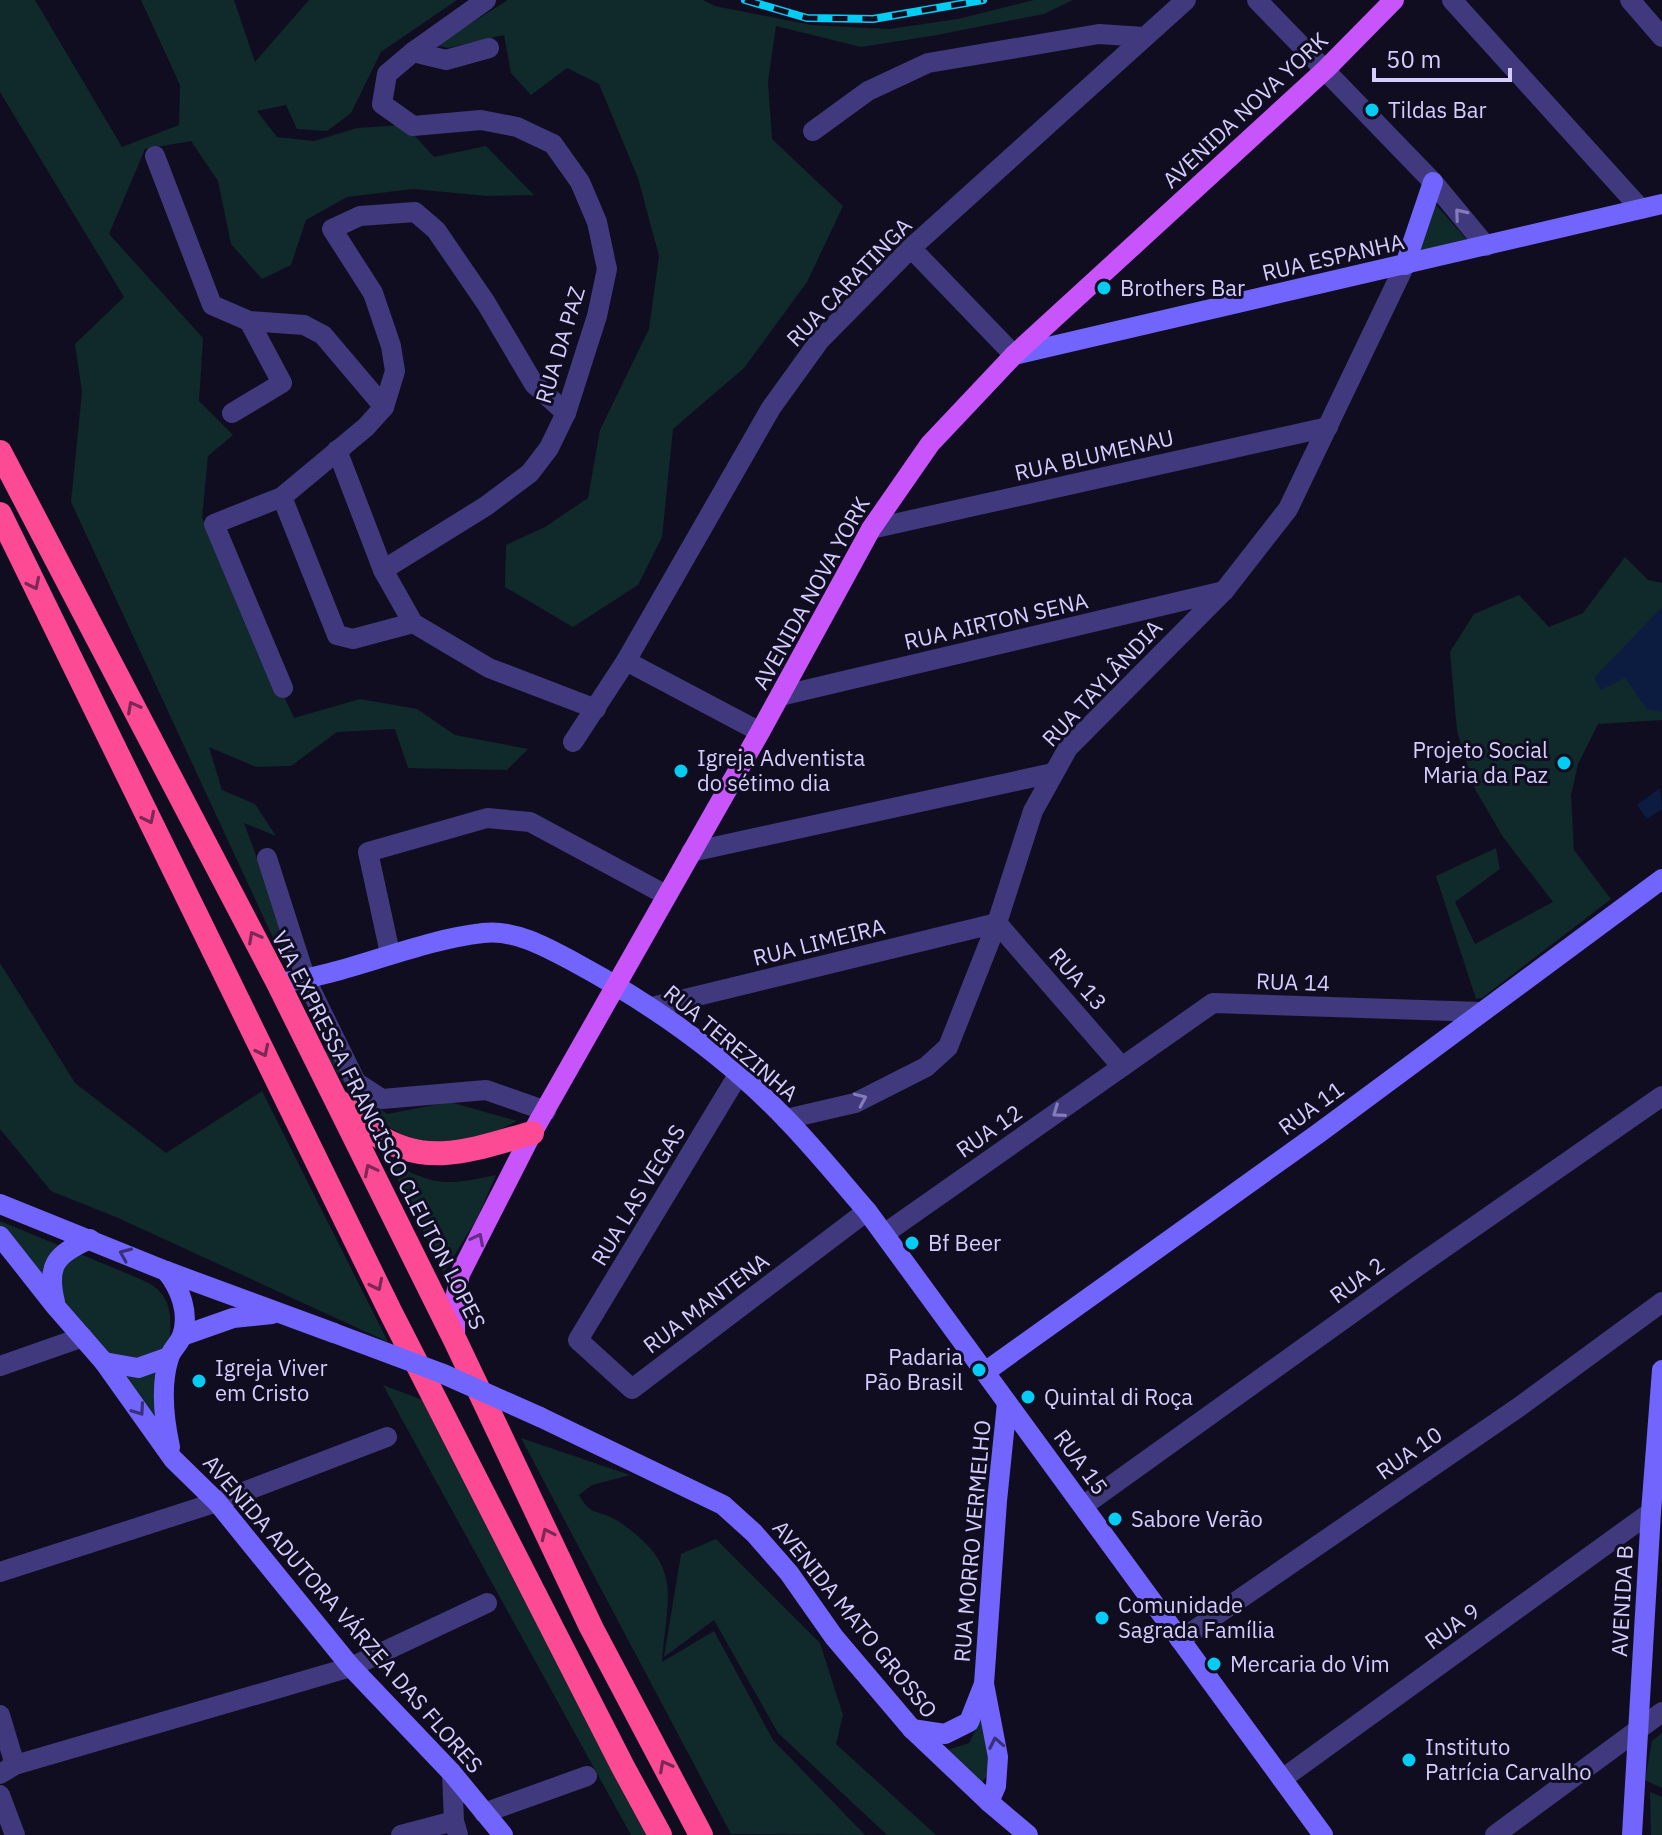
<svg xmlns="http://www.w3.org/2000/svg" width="1662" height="1835" font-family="'IBM Plex Sans',sans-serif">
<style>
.green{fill:#10292a}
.water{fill:#0c1c40}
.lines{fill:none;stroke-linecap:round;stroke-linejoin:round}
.street{stroke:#40397e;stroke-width:20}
.secondary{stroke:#7265fd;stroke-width:20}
.primary{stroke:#c855fc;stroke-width:20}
.highway{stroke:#fc4a94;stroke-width:24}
.rail-casing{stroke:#04ccf3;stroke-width:8}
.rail{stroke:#110d20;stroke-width:5;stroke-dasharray:15;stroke-linecap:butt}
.secondary-bridge{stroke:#7265fd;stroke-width:20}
.oneway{stroke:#837cb8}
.oneway2{stroke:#7b2854}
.oneway3{stroke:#632d83}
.oneway4{stroke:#383078}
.poi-dot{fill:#04ccf3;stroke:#110d20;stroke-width:3}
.labels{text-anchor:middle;stroke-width:6;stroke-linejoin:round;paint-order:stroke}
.street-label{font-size:22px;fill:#d5cdfe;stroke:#110d20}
.poi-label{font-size:22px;fill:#d5cdfe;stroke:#110d20;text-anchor:start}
</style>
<rect width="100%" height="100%" fill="#110d20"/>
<g class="green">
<path d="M0,0H35L122,147L179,125L180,85L141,0H234L255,62L309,0H457L381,52L351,113L327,131L297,129L286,105L257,111L277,137L314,141L357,128L405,125L434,157L486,146L534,195L487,196L413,189L347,197L306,220L291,265L262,279L231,244L218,181L191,141L145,149L109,234L203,338L199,401L233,435L208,456L202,518L294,718L360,699L417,709L455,735L528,749L507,770L408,768L395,729L337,732L291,766L256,767L209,747L222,790L255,804L276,836L244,823L293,956L281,955L71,502L82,392L75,344L124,297L0,92Z"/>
<path d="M508,0H703L715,6L811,25L889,29L958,19L1034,0H1073L1044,14L937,35L861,47L776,26L768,82L772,139L843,206L807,282L744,368L673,429L662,537L638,585L573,627L505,587L506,545L545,527L588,498L600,430L649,329L659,256L638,178L599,84L567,68L531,95L511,73L504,35L448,48L436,45Z"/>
<path d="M1435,204L1468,241L1417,255Z"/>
<path d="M1625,557L1648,580L1662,583V720L1598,724L1578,764L1571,795L1574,850L1611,899L1482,998L1476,999L1436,876L1496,848L1500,869L1455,902L1475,944L1553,902L1503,837L1475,789L1457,731L1450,652L1474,614L1519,595L1549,627L1583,613Z"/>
<path d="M0,963L75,1083L166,1153L262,1091L388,1342L116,1217L51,1191L0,1129Z"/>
<path d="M321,1048L334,1057L348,1083L387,1114L450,1102L517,1121L469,1145L409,1139L362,1111Z"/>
<path d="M389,1162C437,1186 444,1186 496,1175L477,1219L444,1272Z"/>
<path d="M0,1221L138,1278C150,1283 160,1288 166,1301C179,1326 160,1400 156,1430L0,1233Z"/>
<path d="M383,1385L428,1402L650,1835H631Z"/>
<path d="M521,1438L630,1475L592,1485L579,1495C592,1518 599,1509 618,1521C685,1567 667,1593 662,1662L714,1631L773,1740L865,1835L731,1834Z"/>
<path d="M716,1539L820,1643L843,1715L836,1744L936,1835H887L778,1733L714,1620L664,1657L681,1554Z"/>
<path d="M984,1713L991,1772L979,1785L941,1752L969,1743Z"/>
<path d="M1662,1733V1788L1645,1780L1652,1741Z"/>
<path d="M1650,1792L1662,1797V1835H1651Z"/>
</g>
<g class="water">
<path d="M1662,607V712L1647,709L1625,678L1601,690L1594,678Z"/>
<path d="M1660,788L1662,809L1647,819L1637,805Z"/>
</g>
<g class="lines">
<g class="street">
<path d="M1257,0L1433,182L1486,246"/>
<path d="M1452,0L1641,209"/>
<path d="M1630,0L1662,37"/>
<path d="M413,52L486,0"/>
<path d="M813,131L868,91L928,63L1099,34L1144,37"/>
<path d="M155,156L212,305L249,321L304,325L323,335L384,407"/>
<path d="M911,248L1014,355"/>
<path d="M232,413L282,383L249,321"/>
<path d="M337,450L383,570L413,623L489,668L596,709"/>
<path d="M282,497L337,635L353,639L413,623"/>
<path d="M871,529L1328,427"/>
<path d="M383,570L486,506L530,473L549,448L566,413L597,316L607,269L597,222L580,182L553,144L517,127L481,120L413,126L382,104L387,74L413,52L446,60L489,48"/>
<path d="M626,661L760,732"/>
<path d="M283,688L214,524L282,497L366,427L384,407L395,371L391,346L373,293L332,229L360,216L415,212L436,230L486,303L534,384L566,413"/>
<path d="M780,696L1224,591"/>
<path d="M573,742L626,661L771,408L820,340L911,248L1186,0"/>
<path d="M691,852L1053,773"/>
<path d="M267,858L306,980L356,1082L382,1099L486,1090L546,1111"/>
<path d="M997,923L1122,1067"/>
<path d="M390,953L368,852L487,818L530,822L666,895"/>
<path d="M652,1007L997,923"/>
<path d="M738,1075L578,1340L632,1389L867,1211"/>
<path d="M786,1119L855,1103L926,1067L948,1047L997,923L1033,811L1068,748L1224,591L1288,509L1405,265"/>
<path d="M884,1234L1213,1003L1482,1012"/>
<path d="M0,1366L83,1337"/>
<path d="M1083,1506L1415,1268L1662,1096"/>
<path d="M0,1572L217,1502L387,1437"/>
<path d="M1180,1640L1519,1407L1662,1302"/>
<path d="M0,1715L15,1765"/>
<path d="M452,1773L454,1821L458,1835"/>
<path d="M0,1774L15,1765L351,1667L487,1603"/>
<path d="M1282,1779L1651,1512"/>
<path d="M0,1795L15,1835"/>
<path d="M484,1813L587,1776"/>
<path d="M401,1835L454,1821"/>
<path d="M1495,1835L1662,1712"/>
</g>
<g class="secondary">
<path d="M1405,265L1433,182"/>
<path d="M1014,355L1662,204"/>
<path d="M278,983C348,975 413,941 483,933C515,929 548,948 574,962C652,1004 726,1056 787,1120C815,1149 841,1181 867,1211L1323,1835"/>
<path d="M0,1204L166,1271L334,1333"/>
<path d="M0,1236L56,1307L104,1362L173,1459L217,1502L351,1667L452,1773L503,1835"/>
<path d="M166,1271C180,1288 190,1313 182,1336C179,1344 171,1350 169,1358C160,1386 164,1419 170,1447"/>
<path d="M55,1302C46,1265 56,1254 90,1239"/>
<path d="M182,1336L233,1318L272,1314"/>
<path d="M104,1362L138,1368L169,1357"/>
<path d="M985,1372L1319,1133L1662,879"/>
<path d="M540,1417L723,1505L754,1533L789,1573L834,1637L912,1729L989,1802L1028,1835"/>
<path d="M912,1729L945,1734L969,1722L984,1684"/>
<path d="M989,1802L996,1786L998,1757L984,1684L997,1501L1007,1403"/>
<path d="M1632,1835L1651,1512L1662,1370"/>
</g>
<path class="primary" d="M455,1340V1299L460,1274L532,1133L760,732L871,529L930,444L1014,355L1326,69L1394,0"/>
<g class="highway">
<path d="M0,452L278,983L455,1340L591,1627L701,1835"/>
<path d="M0,514L390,1311L623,1767L660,1835"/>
<path d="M341,1103C352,1113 363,1125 374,1133C426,1170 477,1148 532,1133"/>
</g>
<defs>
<path id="rail" d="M745,0L807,18L873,19L983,0"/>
</defs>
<use href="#rail" class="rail-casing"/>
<use href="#rail" class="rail"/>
<path class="secondary-bridge" d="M334,1333L441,1373L540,1417"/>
</g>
<defs><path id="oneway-chevron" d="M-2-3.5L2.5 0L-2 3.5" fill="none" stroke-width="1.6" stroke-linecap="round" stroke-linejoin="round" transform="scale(2)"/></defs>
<g class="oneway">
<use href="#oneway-chevron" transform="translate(1460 214) rotate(-130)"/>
<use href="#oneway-chevron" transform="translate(861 1099) rotate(-24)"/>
<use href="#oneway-chevron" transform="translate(1058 1112) rotate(145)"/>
</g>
<g class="oneway2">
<use href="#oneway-chevron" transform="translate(34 584) rotate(64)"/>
<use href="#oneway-chevron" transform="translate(133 707) rotate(-118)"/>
<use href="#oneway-chevron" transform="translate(149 818) rotate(64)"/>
<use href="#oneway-chevron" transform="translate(254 937) rotate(-118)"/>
<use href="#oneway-chevron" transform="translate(263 1051) rotate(64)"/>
<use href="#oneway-chevron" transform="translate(370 1170) rotate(-117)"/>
<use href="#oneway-chevron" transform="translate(377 1285) rotate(64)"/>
<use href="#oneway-chevron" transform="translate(547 1534) rotate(-115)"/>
<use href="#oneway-chevron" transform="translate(665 1766) rotate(-118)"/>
</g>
<use class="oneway3" href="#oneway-chevron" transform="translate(478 1239) rotate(-63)"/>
<g class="oneway4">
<use href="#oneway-chevron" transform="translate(125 1254) rotate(-157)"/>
<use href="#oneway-chevron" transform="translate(139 1410) rotate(55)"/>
<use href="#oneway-chevron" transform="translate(996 1743) rotate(-101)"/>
</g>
<g class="poi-dot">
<circle cx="1372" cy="110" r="8"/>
<circle cx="1104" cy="288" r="8"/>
<circle cx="1564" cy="763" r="8"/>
<circle cx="681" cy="771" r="8"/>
<circle cx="912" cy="1243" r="8"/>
<circle cx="979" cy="1370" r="8"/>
<circle cx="199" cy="1381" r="8"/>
<circle cx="1028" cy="1397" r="8"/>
<circle cx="1115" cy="1519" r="8"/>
<circle cx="1102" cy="1618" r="8"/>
<circle cx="1214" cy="1664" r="8"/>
<circle cx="1409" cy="1760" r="8"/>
</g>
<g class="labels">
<g class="street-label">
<text transform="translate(1245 110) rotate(-43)" y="8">AVENIDA NOVA YORK</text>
<text transform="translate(1333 257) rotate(-13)" y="8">RUA ESPANHA</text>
<text transform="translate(849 282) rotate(-46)" y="8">RUA CARATINGA</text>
<text transform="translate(560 345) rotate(-73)" y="8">RUA DA PAZ</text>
<text transform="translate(1094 455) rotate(-13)" y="8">RUA BLUMENAU</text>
<text transform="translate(811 593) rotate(-61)" y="8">AVENIDA NOVA YORK</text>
<text transform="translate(996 621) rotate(-13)" y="8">RUA AIRTON SENA</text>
<text transform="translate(1102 683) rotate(-47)" y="8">RUA TAYLÂNDIA</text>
<text transform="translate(819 942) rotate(-14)" y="8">RUA LIMEIRA</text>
<text transform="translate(1078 979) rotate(49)" y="8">RUA 13</text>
<text transform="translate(1293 982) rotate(2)" y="8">RUA 14</text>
<text transform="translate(731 1043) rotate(40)" y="8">RUA TEREZINHA</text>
<text transform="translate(1311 1108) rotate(-36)" y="8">RUA 11</text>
<text transform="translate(379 1130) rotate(63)" y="8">VIA EXPRESSA FRANCISCO CLEUTON LOPES</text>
<text transform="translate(989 1131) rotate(-35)" y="8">RUA 12</text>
<text transform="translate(638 1195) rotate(-59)" y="8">RUA LAS VEGAS</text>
<text transform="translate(1357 1280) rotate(-36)" y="8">RUA 2</text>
<text transform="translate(706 1303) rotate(-37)" y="8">RUA MANTENA</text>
<text transform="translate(1409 1453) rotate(-35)" y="8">RUA 10</text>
<text transform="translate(1081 1462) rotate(54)" y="8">RUA 15</text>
<text transform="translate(972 1541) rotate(-85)" y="8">RUA MORRO VERMELHO</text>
<text transform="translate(1622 1601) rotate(-87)" y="8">AVENIDA B</text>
<text transform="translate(343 1614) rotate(49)" y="8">AVENIDA ADUTORA VÁRZEA DAS FLORES</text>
<text transform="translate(855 1619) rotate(51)" y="8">AVENIDA MATO GROSSO</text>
<text transform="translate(1452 1626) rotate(-36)" y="8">RUA 9</text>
</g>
<g class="poi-label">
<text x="1388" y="118">Tildas Bar</text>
<text x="1120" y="296">Brothers Bar</text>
<text x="1548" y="758" text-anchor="end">Projeto Social<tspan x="1548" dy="25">Maria da Paz</tspan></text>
<text x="697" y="766">Igreja Adventista<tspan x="697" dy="25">do sétimo dia</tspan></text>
<text x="928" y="1251">Bf Beer</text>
<text x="963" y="1365" text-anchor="end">Padaria<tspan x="963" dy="25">Pão Brasil</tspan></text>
<text x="215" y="1376">Igreja Viver<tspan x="215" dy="25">em Cristo</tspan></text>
<text x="1044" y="1405">Quintal di Roça</text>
<text x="1131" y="1527">Sabore Verão</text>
<text x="1118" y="1613">Comunidade<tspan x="1118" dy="25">Sagrada Família</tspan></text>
<text x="1230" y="1672">Mercaria do Vim</text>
<text x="1425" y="1755">Instituto<tspan x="1425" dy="25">Patrícia Carvalho</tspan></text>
</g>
</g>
<path d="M1374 68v12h136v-12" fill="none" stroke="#d5cdfe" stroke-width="4"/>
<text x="1386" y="68" font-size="24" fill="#d5cdfe" stroke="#110d20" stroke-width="6" paint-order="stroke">50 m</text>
</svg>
